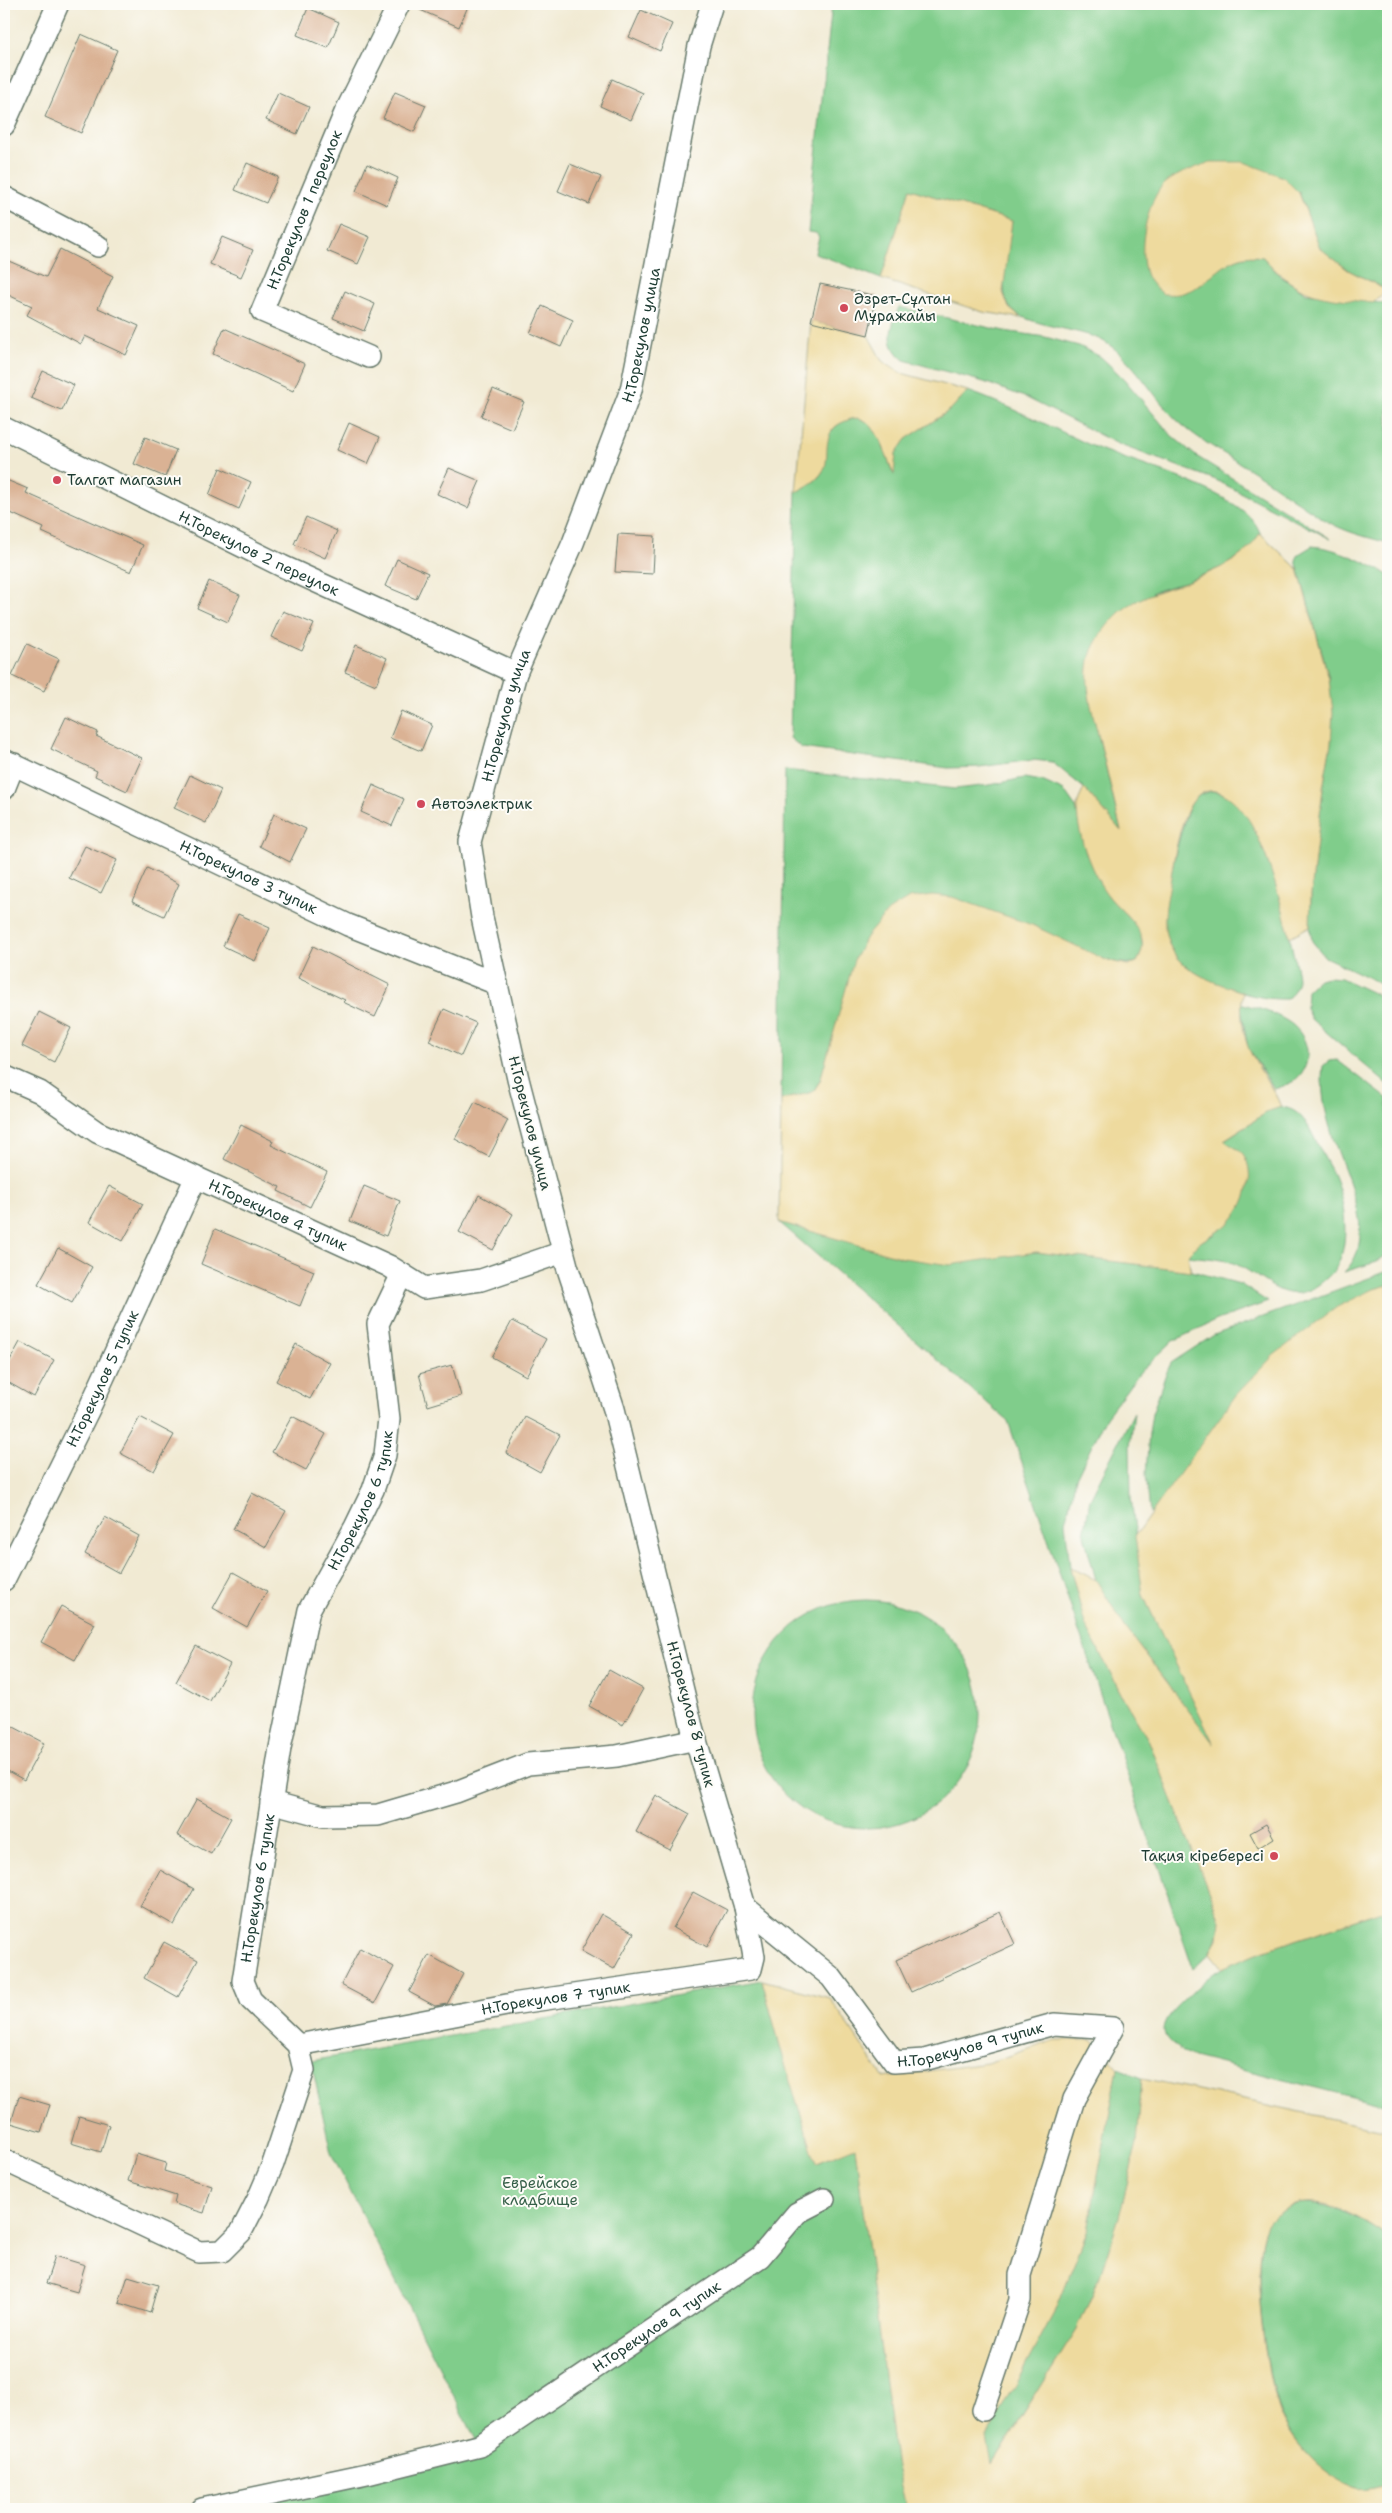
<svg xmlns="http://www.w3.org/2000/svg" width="1392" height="2513" font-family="'Shantell Sans',sans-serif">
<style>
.green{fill:#80cd8b;stroke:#508560}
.sand{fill:#eeda9e;stroke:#868c69}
.building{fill:#dab294}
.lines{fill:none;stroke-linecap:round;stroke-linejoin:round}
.minor-casing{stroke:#687a6c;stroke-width:24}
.minor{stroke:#fff;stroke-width:21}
.poi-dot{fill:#d1495b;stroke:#fdfcf7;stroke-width:2}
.labels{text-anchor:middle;stroke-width:4;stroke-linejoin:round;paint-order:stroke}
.street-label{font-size:15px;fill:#1f3d34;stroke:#fdfcf7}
.poi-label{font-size:15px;fill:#1f3d34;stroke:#fdfcf7;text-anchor:start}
.park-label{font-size:15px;fill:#37614a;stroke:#fdfcf7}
</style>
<rect width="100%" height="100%" fill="#fdfcf7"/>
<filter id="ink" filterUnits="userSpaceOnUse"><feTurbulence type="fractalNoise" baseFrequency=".02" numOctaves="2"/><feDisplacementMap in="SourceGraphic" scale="10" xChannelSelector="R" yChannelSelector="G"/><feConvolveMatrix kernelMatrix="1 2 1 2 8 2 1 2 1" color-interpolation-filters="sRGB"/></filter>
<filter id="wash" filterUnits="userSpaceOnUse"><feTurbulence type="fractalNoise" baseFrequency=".0096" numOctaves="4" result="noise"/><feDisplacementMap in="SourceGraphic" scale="20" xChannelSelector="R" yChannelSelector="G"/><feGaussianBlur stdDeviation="1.12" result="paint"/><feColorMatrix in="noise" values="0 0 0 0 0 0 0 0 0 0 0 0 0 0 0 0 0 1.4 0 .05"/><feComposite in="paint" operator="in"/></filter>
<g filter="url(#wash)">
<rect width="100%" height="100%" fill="#f1ead3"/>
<g class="green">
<path d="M832,4H1388V290L1348,270L1320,248L1299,192L1196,287C1217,270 1235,252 1263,257L1280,276L1306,293L1388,304V543C1367,537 1344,532 1325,520C1298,503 1273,483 1246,467C1224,453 1200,441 1180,423C1153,399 1135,359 1103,341C1081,328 1020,326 1009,306C997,286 1009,245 1012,221L910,189L881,279L815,253L819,237L816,233L808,232Z"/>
<path d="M899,307L1004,331L1045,337L1079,346L1101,357L1124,379L1171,435L1196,456L1331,539L1216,480L1120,445L1027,398L984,382L904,360C884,344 891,328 899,307Z"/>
<path d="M968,391C1010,406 1049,426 1090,445C1129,462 1174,473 1212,492C1229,501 1253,513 1260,533L1254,544L1244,553L1224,566L1188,581L1153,592L1088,691L1121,832L1084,788L1052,762L1033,760L979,767L948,768L802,748L790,738L796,492C806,486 820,481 824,468C828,459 825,447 828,438C832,428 838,424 847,420C875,408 885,455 893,473L896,453L906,439L950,410Z"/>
<path d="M1312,546C1338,548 1366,562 1388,575V987L1325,957L1312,941L1310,926L1311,894L1323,788L1331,743L1329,678L1296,560L1299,554Z"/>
<path d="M785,770L955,789L990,785L1024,778L1042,781L1064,791L1076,808L1086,854L1109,897L1135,924L1141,936L1143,950L1137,962C1109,970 1059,938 1032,925L838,1021L820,1080L813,1092L781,1100Z"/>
<path d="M1213,791C1221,793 1231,796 1237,802C1264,831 1286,917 1294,957C1295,964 1298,972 1298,979C1297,987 1292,994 1287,999C1252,1001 1181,978 1168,942C1166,937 1164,929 1164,924C1163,905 1182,815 1193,801C1197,795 1205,793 1213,791Z"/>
<path d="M1328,977L1341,978L1388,1000V1085L1311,1019L1306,1008L1307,990L1319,979Z"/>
<path d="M1240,1003C1256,1008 1273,1012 1287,1021C1308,1033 1316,1063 1295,1080C1290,1084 1281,1087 1274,1089L1248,1048Z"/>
<path d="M1337,1060L1388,1099V1254L1376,1262L1344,1272C1382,1237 1342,1171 1331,1131C1325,1112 1320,1086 1323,1066L1329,1061Z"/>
<path d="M1281,1107C1304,1109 1310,1131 1320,1149C1324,1158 1330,1167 1334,1176C1346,1203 1353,1255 1328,1277C1287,1315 1268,1277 1233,1263C1219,1258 1203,1258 1188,1256L1198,1243L1215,1234L1242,1153L1223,1141L1269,1111Z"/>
<path d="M779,1222L903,1258L1036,1252L1192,1271L1240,1284L1268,1302L1217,1320L1173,1341L1140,1372L1106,1417L1076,1478L1065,1522L1070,1567L1085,1624L1125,1701L1149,1741L1220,1920C1218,1946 1212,1952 1193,1969L1008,1421Z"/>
<path d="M1388,1271V1285L1374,1289L1150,1513L1146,1474L1149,1433L1152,1414L1165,1376L1171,1363L1214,1335Z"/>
<path d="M1134,1412L1130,1446L1131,1497L1143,1595L1216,1747L1125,1627L1096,1580L1084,1535L1090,1499Z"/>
<circle cx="866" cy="1714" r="114"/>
<path d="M1388,1909V2106L1194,2057C1163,2042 1152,2031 1181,2003C1194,1991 1206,1977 1222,1968C1244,1956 1269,1949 1293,1941C1325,1930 1357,1920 1388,1909Z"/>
<path d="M762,1980L787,2071L817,2163L855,2146L896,2468L907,2509H188L367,2475L476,2440L331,2153L311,2061Z"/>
<path d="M1118,2068L1142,2078L1137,2144L1119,2217L1100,2276L1077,2329L991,2466L987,2437L1056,2309L1088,2229Z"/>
<path d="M1305,2203C1337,2204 1361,2221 1388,2237V2482C1379,2487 1362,2491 1352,2487C1321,2475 1291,2442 1280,2412C1266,2377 1249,2258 1267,2225C1274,2212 1291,2206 1305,2203Z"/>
</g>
<g class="sand">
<path d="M1210,162H1244L1283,177L1299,193L1320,248L1348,270L1387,290L1373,303C1320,296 1300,299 1263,257C1223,250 1213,287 1179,294C1174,295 1168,294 1163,294C1158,289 1152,285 1149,280C1136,258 1145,211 1159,190C1170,175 1193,169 1210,162Z"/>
<path d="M910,189L1012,221L1003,292L1009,308L1021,318L983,312L881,279Z"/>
<path d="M811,321L868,335L882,361L901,373L968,391L950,410L906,439L896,453L894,475C886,457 875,408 848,420C838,424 832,427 829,437C825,448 829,462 823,471C816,482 807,486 796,492Z"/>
<path d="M1260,533L1298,569L1329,679L1333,712L1331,743L1323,788L1311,894L1310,926L1290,937C1280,901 1271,863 1254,829C1244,809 1217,774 1194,800C1181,815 1174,857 1171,877C1168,898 1160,923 1169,944C1182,973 1216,983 1243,992C1239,1006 1243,1036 1249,1049C1258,1070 1273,1086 1281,1107L1269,1111L1224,1140C1229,1145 1238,1148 1243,1154C1257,1174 1246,1207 1230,1222C1217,1235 1197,1239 1188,1256L1192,1271L1036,1252L950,1265L903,1258L779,1222L781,1100L813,1092L820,1081L854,960L866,937L888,911L909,898L932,895L952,897L1032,925L1106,960L1128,965L1137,962C1142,953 1144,947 1141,937C1136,921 1120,910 1110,898C1092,876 1078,838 1077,809C1076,803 1082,794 1084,788L1121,831C1114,801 1107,771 1100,742C1093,714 1083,684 1090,656C1094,641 1109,622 1120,612C1142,593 1171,589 1196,578C1221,568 1246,558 1260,533Z"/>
<path d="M1388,1285V1909L1257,1953L1222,1968L1210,1953L1218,1939L1220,1920L1149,1741L1125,1701L1085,1624L1070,1567L1096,1580L1125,1627L1214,1744L1143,1595L1135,1536L1236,1395L1274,1355L1337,1307L1374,1289Z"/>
<path d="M762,1980L830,1998L883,2077L987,2063L1056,2040H1092L1118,2068L1088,2229L1056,2309L987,2437L992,2465L1077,2329L1100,2276L1119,2217L1137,2144L1142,2078L1388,2131V2237C1363,2222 1336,2200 1305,2203C1292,2204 1274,2214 1267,2225C1248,2257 1266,2377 1279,2412C1291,2442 1321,2475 1352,2487C1362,2491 1379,2487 1388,2482V2509H907L896,2468L855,2147L816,2163L787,2071Z"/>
</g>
<g id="blocks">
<g class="building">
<path d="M411,4H469L459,27L411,6Z"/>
<path d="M308,8L339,22L328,48L297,35Z"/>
<path d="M641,10L672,24L660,51L629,37Z"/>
<path d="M81,34L117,50L81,133L45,117Z"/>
<path d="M612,79L643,93L631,120L600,106Z"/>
<path d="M395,92L426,105L414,132L383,118Z"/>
<path d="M278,93L309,107L297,134L266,120Z"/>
<path d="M247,163L278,177L266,203L235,190Z"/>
<path d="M367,164L398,178L387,205L356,191Z"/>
<path d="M570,164L601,177L589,204L558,191Z"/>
<path d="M339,224L370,237L358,264L327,251Z"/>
<path d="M222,237L253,250L241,277L210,264Z"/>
<path d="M60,249L113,276L98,308L139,326L126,355L85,336L81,344L27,315L32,306L4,293V259L46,277Z"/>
<path d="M820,284L877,296L868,335L811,321Z"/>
<path d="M345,291L375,304L364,331L333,318Z"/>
<path d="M542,306L573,320L561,347L530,333Z"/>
<path d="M224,328L305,364L293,391L213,354Z"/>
<path d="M43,371L74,385L62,411L31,398Z"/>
<path d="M493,389L524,402L512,429L481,416Z"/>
<path d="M349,423L380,437L368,464L337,450Z"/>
<path d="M145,437L176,450L165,477L134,464Z"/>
<path d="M220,468L251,482L239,509L209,495Z"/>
<path d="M449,468L480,481L468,508L437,494Z"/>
<path d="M4,479L28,489L26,493L143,545L131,572L42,532L44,528L4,510Z"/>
<path d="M306,517L337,531L325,558L294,544Z"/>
<path d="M618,534L655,536L653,574L615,572Z"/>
<path d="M397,559L428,573L416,599L385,586Z"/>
<path d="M209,581L240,595L228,622L197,608Z"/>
<path d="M283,611L314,624L302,651L271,637Z"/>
<path d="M27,644L59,659L44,691L12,676Z"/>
<path d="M356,645L387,658L376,685L345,672Z"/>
<path d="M401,711L432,725L421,751L390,738Z"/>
<path d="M66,717L98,732L96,736L142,758L127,791L95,776L97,771L51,749Z"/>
<path d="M190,775L221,790L206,823L174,808Z"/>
<path d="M373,785L404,799L392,826L361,812Z"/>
<path d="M274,814L306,829L290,862L259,846Z"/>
<path d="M85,846L117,860L101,893L69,878Z"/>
<path d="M147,868L179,884L164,916L132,901Z"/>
<path d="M238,914L270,928L255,961L223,946Z"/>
<path d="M313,946L390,985L375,1017L343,1002L345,1000L298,978Z"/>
<path d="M444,1009L476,1023L461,1056L429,1041Z"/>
<path d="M39,1012L71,1028L54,1062L22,1046Z"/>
<path d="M475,1102L508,1120L489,1157L455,1139Z"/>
<path d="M241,1125L273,1141L271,1145L327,1172L310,1207L278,1191L280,1187L224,1159Z"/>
<path d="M109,1186L143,1204L123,1241L89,1222Z"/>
<path d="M364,1186L400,1201L386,1236L350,1221Z"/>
<path d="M479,1195L513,1214L493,1250L459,1232Z"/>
<path d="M215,1229L314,1271L300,1306L201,1264Z"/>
<path d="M58,1248L92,1267L72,1303L38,1284Z"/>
<path d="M512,1321L546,1339L526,1376L492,1357Z"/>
<path d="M20,1342L54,1360L34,1397L4,1380V1371Z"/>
<path d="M296,1344L330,1363L310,1399L276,1381Z"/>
<path d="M452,1365L461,1396L428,1406L419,1374Z"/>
<path d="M292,1416L326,1434L306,1470L272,1452Z"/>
<path d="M140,1417L174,1435L154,1471L120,1453Z"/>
<path d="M525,1417L560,1435L540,1472L506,1453Z"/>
<path d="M252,1493L286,1511L266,1547L233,1529Z"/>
<path d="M105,1517L139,1536L119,1573L85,1554Z"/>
<path d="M233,1572L267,1591L247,1627L213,1608Z"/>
<path d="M61,1606L95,1624L75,1660L41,1642Z"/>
<path d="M196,1646L230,1664L210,1701L176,1682Z"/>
<path d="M609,1670L643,1689L623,1725L589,1706Z"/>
<path d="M10,1725L44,1743L24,1780L4,1769V1736Z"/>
<path d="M656,1795L690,1814L670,1850L636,1832Z"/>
<path d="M197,1799L231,1818L211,1854L177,1835Z"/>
<path d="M1266,1824L1274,1838L1258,1848L1250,1833Z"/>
<path d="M160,1870L194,1889L174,1925L140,1906Z"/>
<path d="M693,1892L727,1910L707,1947L673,1928Z"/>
<path d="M1000,1912L1015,1944L911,1992L896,1960Z"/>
<path d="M601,1914L634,1933L614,1969L581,1951Z"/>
<path d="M164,1942L198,1960L178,1997L144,1978Z"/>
<path d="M360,1948L394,1967L375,2003L341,1985Z"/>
<path d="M429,1955L463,1974L447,2004L435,2006L409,1992Z"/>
<path d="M19,2096L50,2105L41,2132L11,2123Z"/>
<path d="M79,2116L109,2125L101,2152L71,2143Z"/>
<path d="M136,2154L166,2163L164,2171L212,2186L204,2213L174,2204L176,2196L128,2181Z"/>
<path d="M55,2256L85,2265L77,2292L46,2283Z"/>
<path d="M128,2276L158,2285L150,2313L119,2303Z"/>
</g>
</g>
</g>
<g filter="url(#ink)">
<use href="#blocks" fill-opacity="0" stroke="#687a6c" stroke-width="1"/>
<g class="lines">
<defs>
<g id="minor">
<path d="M4,125L58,4"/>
<path d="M4,197L98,246"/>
<path id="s1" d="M369,357L262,311L345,113L399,4"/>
<path id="s2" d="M4,428L282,566L516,673"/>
<path id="s3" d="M4,760L348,925L497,984"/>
<path d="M4,789L14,764"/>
<path id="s4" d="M4,1076L40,1092L97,1132L389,1266L424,1288L481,1280L563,1252"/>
<path id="s5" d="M4,1580L90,1407L196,1177"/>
<path d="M271,1802L323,1816L378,1815L456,1792L528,1764L617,1756L696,1739"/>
<path id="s6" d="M745,1907L831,1977L894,2062L924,2060L1054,2024L1113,2028L1074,2099L1020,2275V2300L983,2410"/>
<path id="s7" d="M298,2045L512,2004L751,1969L754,1957L745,1907L692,1727L614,1409L567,1266L518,1079L482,917L470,842L516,673L573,543L631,390L699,46L712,4"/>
<path id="s8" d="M4,2160L199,2252L222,2251L241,2232L258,2199L273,2164L304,2070L298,2045L251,2000L243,1981L280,1748L309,1610L355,1527L373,1490L385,1455L389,1419L378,1324L402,1274"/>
<path id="s9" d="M202,2509L367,2474L479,2446L760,2257L797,2213L824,2199"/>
</g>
</defs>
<use href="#minor" class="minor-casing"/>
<use href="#minor" class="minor"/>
</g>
</g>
<g class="poi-dot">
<circle cx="844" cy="308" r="5"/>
<circle cx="57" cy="480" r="5"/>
<circle cx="421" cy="804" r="5"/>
<circle cx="1274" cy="1856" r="5"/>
</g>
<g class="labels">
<g class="street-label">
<text dy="5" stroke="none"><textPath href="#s1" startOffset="226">Н.Торекулов 1 переулок</textPath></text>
<text dy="5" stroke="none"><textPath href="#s7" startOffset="2160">Н.Торекулов улица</textPath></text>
<text dy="5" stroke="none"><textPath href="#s2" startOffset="284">Н.Торекулов 2 переулок</textPath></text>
<text dy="5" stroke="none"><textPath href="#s7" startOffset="1755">Н.Торекулов улица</textPath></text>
<text dy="5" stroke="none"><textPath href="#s3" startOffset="271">Н.Торекулов 3 тупик</textPath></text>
<text transform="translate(530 1123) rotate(76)" y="5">Н.Торекулов улица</text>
<text dy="5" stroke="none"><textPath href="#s4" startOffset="308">Н.Торекулов 4 тупик</textPath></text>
<text dy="5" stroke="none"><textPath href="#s5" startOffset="224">Н.Торекулов 5 тупик</textPath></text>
<text dy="5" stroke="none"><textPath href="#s8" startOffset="1050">Н.Торекулов 6 тупик</textPath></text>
<text transform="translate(691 1714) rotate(75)" y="5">Н.Торекулов 8 тупик</text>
<text dy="5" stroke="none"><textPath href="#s8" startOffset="645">Н.Торекулов 6 тупик</textPath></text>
<text dy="5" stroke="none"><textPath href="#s7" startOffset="262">Н.Торекулов 7 тупик</textPath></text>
<text dy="5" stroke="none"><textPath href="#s6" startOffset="295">Н.Торекулов 9 тупик</textPath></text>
<text dy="5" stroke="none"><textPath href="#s9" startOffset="498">Н.Торекулов 9 тупик</textPath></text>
</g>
<g class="poi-label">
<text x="854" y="304">Әзрет-Сұлтан<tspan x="854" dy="17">Мұражайы</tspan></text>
<text x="67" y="485">Талгат магазин</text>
<text x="431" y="809">Автоэлектрик</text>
<text x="1264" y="1861" text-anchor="end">Тақия кіребересі</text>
</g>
<g class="park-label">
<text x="540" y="2188">Еврейское<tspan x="540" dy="17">кладбище</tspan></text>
</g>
</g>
<rect width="1392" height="2513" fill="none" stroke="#fdfcf7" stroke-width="20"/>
</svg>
